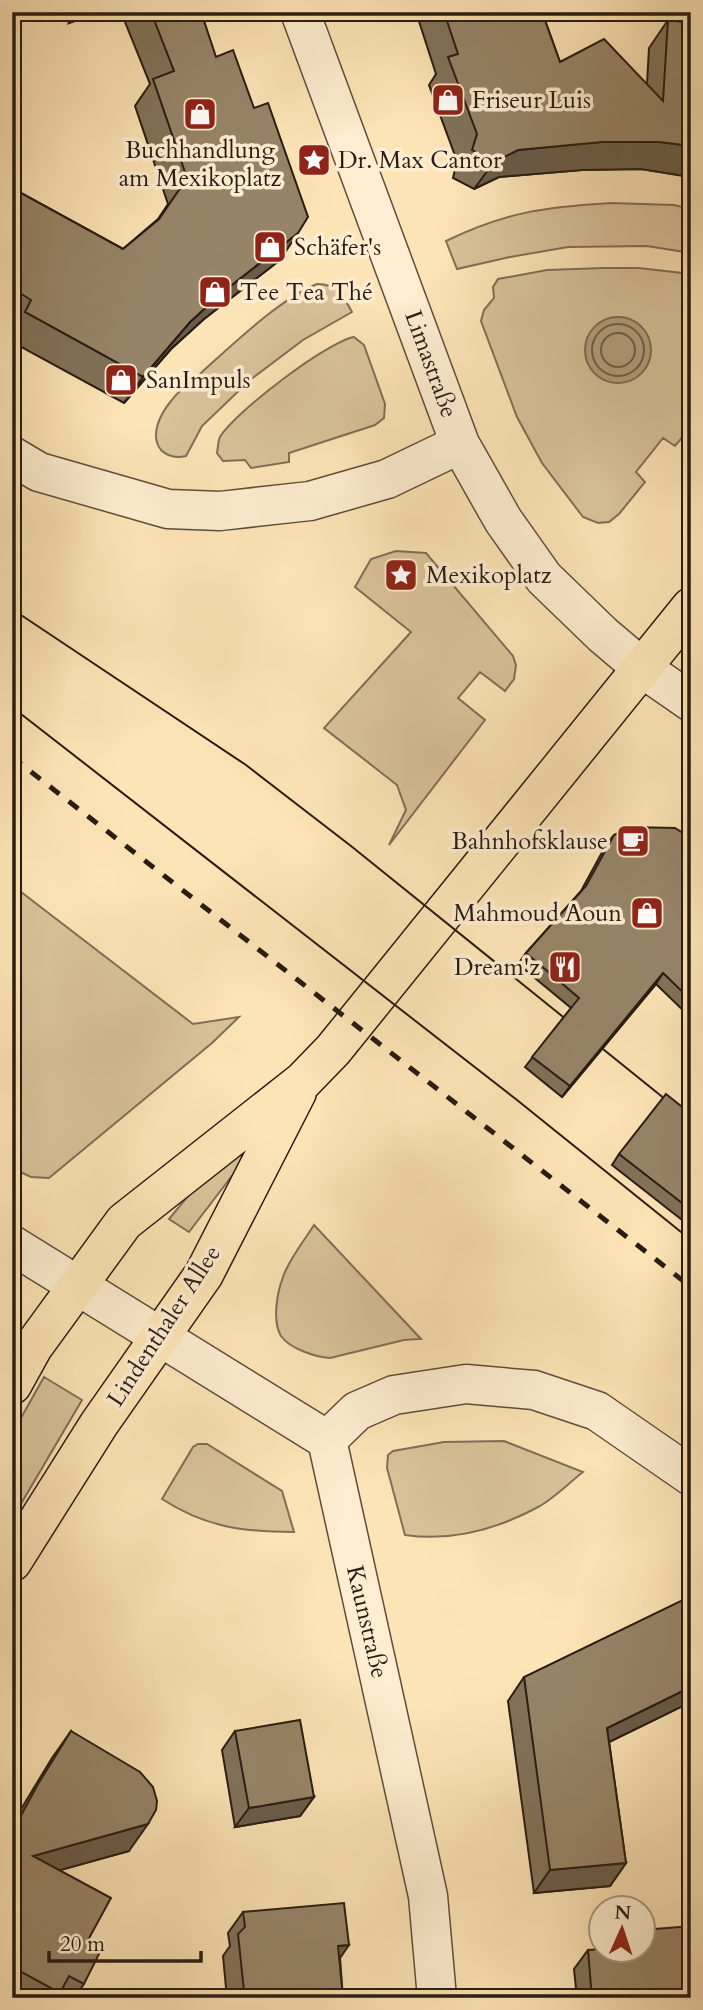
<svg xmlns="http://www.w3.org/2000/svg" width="703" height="2010" viewBox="0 0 703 2010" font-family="Cardo,serif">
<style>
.green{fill:#d9c29a;stroke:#816e56;stroke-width:2}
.water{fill:#b5a07f;stroke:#7d6b54;stroke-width:2}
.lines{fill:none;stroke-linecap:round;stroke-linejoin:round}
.shore{stroke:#6f5e49;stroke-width:2}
.minor-casing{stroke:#5e4d3c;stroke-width:41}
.major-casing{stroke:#291b13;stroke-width:41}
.minor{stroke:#feedd0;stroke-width:38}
.major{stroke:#fde4b6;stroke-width:38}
.tram{stroke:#291b13;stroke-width:2}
.rail{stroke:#291b13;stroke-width:5;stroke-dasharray:12 12;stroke-linecap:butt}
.wall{fill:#827259;stroke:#291b13;stroke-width:2}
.shaded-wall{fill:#6a5c49;stroke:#291b13;stroke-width:2}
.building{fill:#978468;stroke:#291b13;stroke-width:2}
.labels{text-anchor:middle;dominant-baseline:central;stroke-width:7;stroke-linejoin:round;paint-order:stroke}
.poi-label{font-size:24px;fill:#291b13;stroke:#feedd0;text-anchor:start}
.street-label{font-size:24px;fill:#291b13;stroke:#feedd0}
</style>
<rect width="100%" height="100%" fill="#fde4b6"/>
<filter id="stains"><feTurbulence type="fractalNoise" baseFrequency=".00286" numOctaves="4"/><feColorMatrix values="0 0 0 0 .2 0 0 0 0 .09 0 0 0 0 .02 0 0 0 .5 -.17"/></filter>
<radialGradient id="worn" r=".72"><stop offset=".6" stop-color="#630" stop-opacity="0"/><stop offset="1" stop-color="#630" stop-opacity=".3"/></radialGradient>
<path class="green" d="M611 203 674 205 691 209V253L647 246 568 247 510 257 457 269 446 241C506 212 545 207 611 203Z
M604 268H639L691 274V427L675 446 663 438 636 472 645 482 619 514 609 522 598 523 583 517 542 463 517 417 481 321 484 310 494 298 493 287 498 279 547 270Z
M317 284C340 285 341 293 352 312L303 340 250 380 202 426 186 456C177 458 168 457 161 450 149 435 161 413 171 401 179 390 192 381 202 372 233 344 280 299 317 284Z
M354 337 364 345 385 404 384 418 375 425 289 453V462L251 468 245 460 223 461 217 453C218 448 218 441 220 437 235 412 327 342 354 337Z
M396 551 426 553 513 656 516 665 514 679 505 691 480 672 458 698 485 720 389 845 406 810 397 785 324 728 411 632 355 587 371 559Z
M12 885 193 1024 239 1017 212 1043 49 1178 31 1177 12 1168Z
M232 1155 243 1156 244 1160 189 1232 169 1219 193 1190Z
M314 1225 421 1339 404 1340 330 1358C316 1357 290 1349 281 1336 272 1321 277 1293 283 1277 289 1259 304 1241 314 1225Z
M44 1377 82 1400 12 1519V1434Z
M504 1441 583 1472C569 1483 555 1497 540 1506 498 1529 453 1542 405 1535L387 1468 388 1455 393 1451 444 1442Z
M198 1444H207L282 1491 294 1532C243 1532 205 1527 162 1499L193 1447Z"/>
<path class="water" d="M585 350a33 33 0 1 1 66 0a33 33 0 1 1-66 0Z"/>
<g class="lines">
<path class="shore" d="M592 350a26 26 0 1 1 52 0a26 26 0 1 1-52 0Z
M601 350a17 17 0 1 1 34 0a17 17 0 1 1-34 0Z"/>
<defs>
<path id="minor" d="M300 12 460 444 503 520 544 578 603 635 642 668 691 702
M12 456 39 472 168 509 220 511 310 501 387 479 460 444
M12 1245 327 1440 428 1896 437 1998
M327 1440 357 1411 394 1395 466 1384 534 1390 597 1411 691 1476"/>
<path id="major" d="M12 1385 33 1347 124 1222 303 1081 333 1050 691 607
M12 1562 99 1424 204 1274 297 1092"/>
</defs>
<use href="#minor" class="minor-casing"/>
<use href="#major" class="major-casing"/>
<use href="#minor" class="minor"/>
<use href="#major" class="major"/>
<path class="tram" d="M12 609 246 765 351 846 691 1120
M12 707 517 1100 691 1240"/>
<path class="rail" d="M12 757 691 1287"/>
</g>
<path class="wall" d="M65 12H100L69 23Z
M121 12H201L280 260 204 319 171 349 124 403 12 342V188L123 249 158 219 168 204 135 106 150 84Z
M416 12H542L560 62 647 84 649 48 668 20 691 23V177L641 169 582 170 499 177 474 189 453 178 457 161 429 85 436 74Z
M614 835 691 838V1018L656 984 562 1097 525 1067 571 1008 518 964 526 953 581 891 606 845Z
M691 1114V1227L612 1165 619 1154Z
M524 1677 691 1702 609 1742 626 1863 610 1886 534 1893 508 1701Z
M71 1731 129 1851 60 1870 88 1940 84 1984 74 1998H12V1824L52 1758Z
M235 1731 314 1797 300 1816 235 1827 222 1750Z
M243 1912 340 1958 343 1998H227L223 1956 230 1946 228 1933Z
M588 1950 691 1998H577L574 1969Z"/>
<path class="shaded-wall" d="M77 12H100L69 23Z
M602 142H660L691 146V177L641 169 582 170 499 177 474 189 494 162 518 150Z
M298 233 280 260 204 319 171 349 124 403 143 377 190 322 223 292Z
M663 973 656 984 562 1097 570 1086Z
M691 1687V1702L591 1751 607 1728Z
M314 1797 300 1816 235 1827 249 1808Z
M148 1824 129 1851 14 1883 33 1856Z
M626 1863 610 1886 534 1893 550 1870Z
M349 1945 334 1967 338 1946Z"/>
<path class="building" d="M151 12H201L216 57 233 50 254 108 268 103 308 217 298 233 223 292 190 322 143 377 25 312 31 300 12 288V188L123 249 159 219 187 178 153 79 174 71Z
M444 12H542L560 62 604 39 663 101 668 20 691 23V146L660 142H602L518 150 494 162 472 150 477 134 448 57 458 54Z
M629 827 675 828 691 838V1000L663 973 570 1086 532 1057 579 998 526 953 586 886 614 835Z
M666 1094 691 1114V1210L619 1154Z
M691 1596V1687L607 1728 626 1863 550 1870 524 1677Z
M300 1720 314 1797 249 1808 235 1731Z
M71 1731 140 1772 153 1787 157 1801 156 1810 148 1824 33 1856 111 1898 88 1940 102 1948 84 1984 69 1976 60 1993 12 1967V1832L38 1784Z
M344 1903 349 1945 338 1946 343 1998H237L236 1992 244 1991 238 1934 245 1927 243 1912Z
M691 1926V1998H592L588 1950 601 1949V1950H643V1930Z"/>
<defs>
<symbol id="shop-square" viewBox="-11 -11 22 22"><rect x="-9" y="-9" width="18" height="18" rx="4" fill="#8f2418" stroke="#feedd0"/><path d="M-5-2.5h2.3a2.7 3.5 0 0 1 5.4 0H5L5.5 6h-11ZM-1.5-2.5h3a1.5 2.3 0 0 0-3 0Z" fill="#fff"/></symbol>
<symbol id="sight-square" viewBox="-11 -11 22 22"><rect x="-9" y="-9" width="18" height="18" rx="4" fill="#8f2418" stroke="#feedd0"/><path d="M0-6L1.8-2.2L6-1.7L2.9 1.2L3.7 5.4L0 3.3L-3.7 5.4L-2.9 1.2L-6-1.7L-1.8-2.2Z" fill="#fff"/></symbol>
<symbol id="cafe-square" viewBox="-11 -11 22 22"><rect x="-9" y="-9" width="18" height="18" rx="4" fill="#8f2418" stroke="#feedd0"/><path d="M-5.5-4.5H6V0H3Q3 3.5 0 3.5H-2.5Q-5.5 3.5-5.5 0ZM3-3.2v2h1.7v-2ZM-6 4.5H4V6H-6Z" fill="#fff"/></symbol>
<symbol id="restaurant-square" viewBox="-11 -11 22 22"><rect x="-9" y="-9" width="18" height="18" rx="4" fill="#8f2418" stroke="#feedd0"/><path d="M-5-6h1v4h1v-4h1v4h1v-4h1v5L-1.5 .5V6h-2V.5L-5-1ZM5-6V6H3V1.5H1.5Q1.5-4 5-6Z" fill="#fff"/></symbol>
</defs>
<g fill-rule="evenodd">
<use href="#shop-square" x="429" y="81" width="38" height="38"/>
<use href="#shop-square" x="181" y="95" width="38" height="38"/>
<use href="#sight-square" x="295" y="141" width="38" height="38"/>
<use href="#shop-square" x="251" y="228" width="38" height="38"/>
<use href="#shop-square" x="196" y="273" width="38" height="38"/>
<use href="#shop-square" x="102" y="361" width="38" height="38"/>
<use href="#sight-square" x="382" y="556" width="38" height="38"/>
<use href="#cafe-square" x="614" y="822" width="38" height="38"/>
<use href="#shop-square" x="628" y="894" width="38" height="38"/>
<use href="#restaurant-square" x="546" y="948" width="38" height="38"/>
</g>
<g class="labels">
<g class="poi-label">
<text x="472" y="100">Friseur Luis</text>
<text x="200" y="150" text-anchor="middle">Buchhandlung<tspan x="200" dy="28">am Mexikoplatz</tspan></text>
<text x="338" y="160">Dr. Max Cantor</text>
<text x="294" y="247">Schäfer's</text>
<text x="240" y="292">Tee Tea Thé</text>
<text x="146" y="380">SanImpuls</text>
<text x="426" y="575">Mexikoplatz</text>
<text x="608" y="841" text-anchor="end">Bahnhofsklause</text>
<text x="622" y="913" text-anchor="end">Mahmoud Aoun</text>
<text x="540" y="967" text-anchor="end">Dream'z</text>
</g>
<g class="street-label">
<text transform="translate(431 364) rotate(70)">Limastraße</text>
<text transform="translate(164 1326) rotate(-57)">Lindenthaler Allee</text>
<text transform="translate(367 1622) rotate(77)">Kaunstraße</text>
</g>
</g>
<rect width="703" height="2010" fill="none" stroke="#fde4b6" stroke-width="42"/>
<rect x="14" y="14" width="675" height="1982" fill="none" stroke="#291b13" stroke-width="3.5"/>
<rect x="21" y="21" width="661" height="1968" fill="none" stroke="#291b13" stroke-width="2"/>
<g transform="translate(622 1929) rotate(3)"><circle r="33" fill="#feedd0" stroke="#a99984" stroke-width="2"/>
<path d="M0-5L12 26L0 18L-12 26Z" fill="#8f2418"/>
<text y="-10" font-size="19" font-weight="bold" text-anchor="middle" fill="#291b13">N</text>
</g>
<path d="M49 1951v10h152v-10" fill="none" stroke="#291b13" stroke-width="3.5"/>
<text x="60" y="1951" font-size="21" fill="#291b13" stroke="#feedd0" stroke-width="5" paint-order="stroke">20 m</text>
<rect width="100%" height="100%" filter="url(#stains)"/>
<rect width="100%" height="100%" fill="url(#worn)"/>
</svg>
